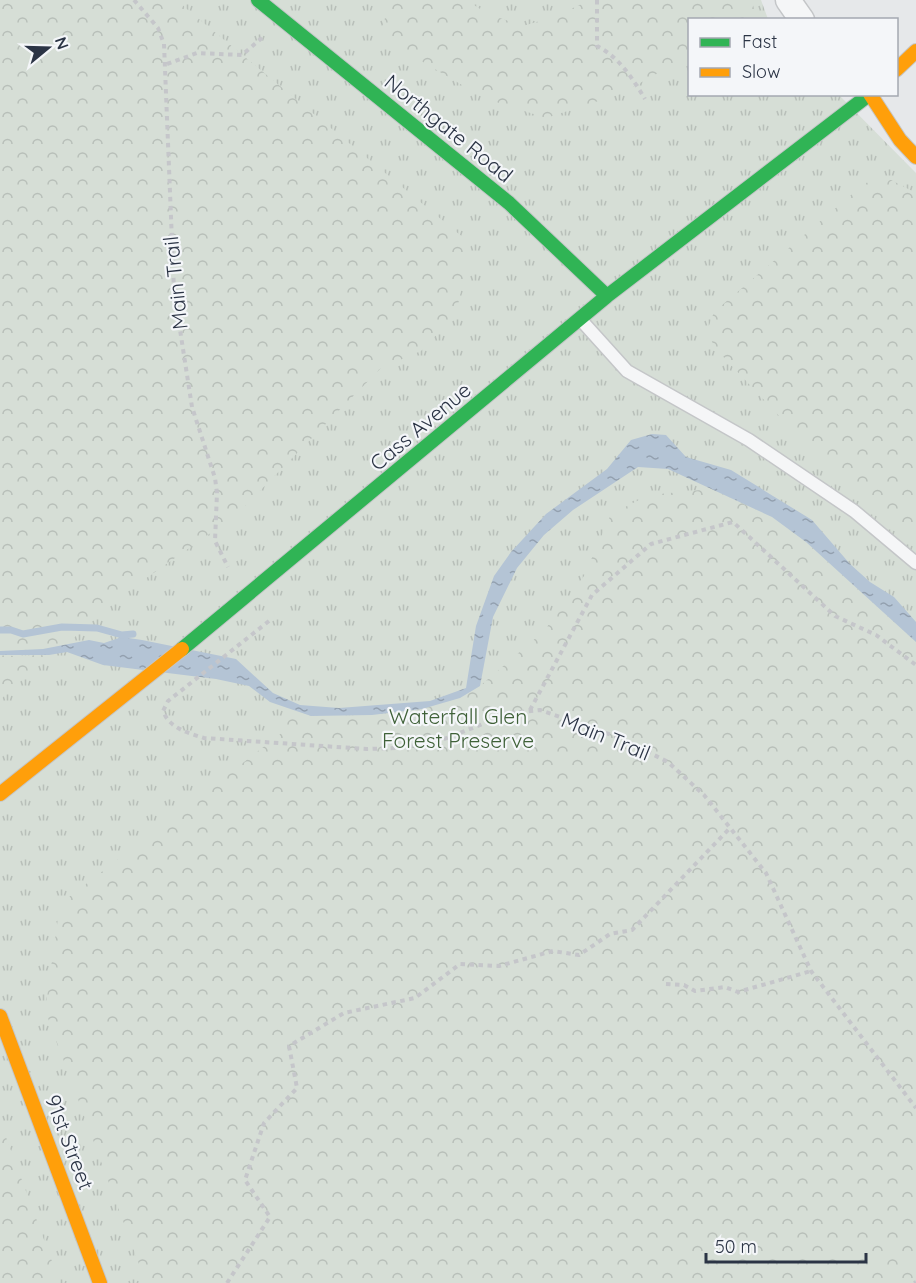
<svg xmlns="http://www.w3.org/2000/svg" width="916" height="1283" viewBox="0 0 916 1283" font-family="Quicksand,sans-serif">
<style>
.grass{fill:url(#grass-tufts)}
.forest{fill:url(#forest-crowns)}
.water{fill:url(#water-ripples)}
.lines{fill:none;stroke-linecap:round;stroke-linejoin:round}
.stream{stroke:#b4c4d5;stroke-width:7}
.lane-casing{stroke:#c4c6c8;stroke-width:15}
.street-casing{stroke:#c4c6c8;stroke-width:27}
.fast-casing{stroke:#c4c6c8;stroke-width:16}
.slow-casing{stroke:#c4c6c8;stroke-width:16}
.path{stroke:#c5c6ca;stroke-width:4;stroke-dasharray:4.5 4.5;stroke-linecap:butt}
.lane{stroke:#f5f6f7;stroke-width:12}
.street{stroke:#f5f6f7;stroke-width:24}
.fast{stroke:#30b455;stroke-width:14}
.slow{stroke:#ff9f0a;stroke-width:14}
.labels{text-anchor:middle;dominant-baseline:central;stroke-width:4.5;stroke-linejoin:round;paint-order:stroke}
.street-label{font-size:21px;fill:#2b3445;stroke:#f4f6f9}
.park-label{font-size:21px;fill:#3f6138;stroke:#f4f6f9}
</style>
<defs>
<pattern id="grass-tufts" width="24" height="20" patternUnits="userSpaceOnUse" patternTransform="scale(1.5)"><rect width="24" height="20" fill="#d6ded6"/><path d="M3 7l-1-3M5 7V3M7 7l1-3M15 17l-1-3M17 17v-4M19 17l1-3" fill="none" stroke="#b8bfb9"/></pattern>
<pattern id="forest-crowns" width="20" height="18" patternUnits="userSpaceOnUse" patternTransform="scale(1.5)"><rect width="20" height="18" fill="#d6ded6"/><path d="M2 6a3 3 0 1 1 6 0M12 15a3 3 0 1 1 6 0" fill="none" stroke="#b8bfb9"/></pattern>
<pattern id="water-ripples" width="26" height="14" patternUnits="userSpaceOnUse" patternTransform="scale(1.5)"><rect width="26" height="14" fill="#b4c4d5"/><path d="M2 4q2-2 4 0t4 0M15 11q2-2 4 0t4 0" fill="none" stroke="#93a0af"/></pattern>
</defs>
<rect width="100%" height="100%" fill="#e6e8ea"/>
<path class="grass" d="M0 0H761L768 19 690 20V94L839 95 916 173V1283H0Z"/>
<path class="forest" d="M0 0H176L471 244 456 314 421 351 381 368 235 516 102 609 70 642 43 649 0 651Z
M391 0H466L488 14 523 26 556 16 590 0H752L754 9 742 19 690 20 689 56 620 94 546 118 484 98 379 36Z
M891 180 916 193V548L842 475 797 435 715 348 707 331 714 312 865 183Z
M711 489 772 517 806 542 916 642V1283H146L45 1010 60 904 283 732 291 709 311 716 372 715 422 709 480 686 544 631 584 576 611 514 649 495Z
M0 655 6 656 49 655 0 700Z
M0 1121 60 1283H0Z"/>
<path class="water" d="M652 434 666 435 686 457 731 470 812 520 850 564 870 582 894 597 916 622V642L806 542 772 517 668 469 638 467 573 510 544 535 517 568 493 617 480 686 460 698 422 709 372 715 311 716 270 702 249 686 216 679 103 665 67 652 49 655H0V651L43 649 89 640 104 643 122 637 142 640 236 659 273 693 300 705 339 708 430 701 466 688 476 626 494 576 511 552 546 514 607 469 631 440Z"/>
<g class="lines">
<path class="stream" d="M0 630H11L23 634 62 627 97 628 122 635 133 634"/>
<defs>
<path id="lane" d="M581 320 627 371 749 440 854 511 916 563"/>
<path id="street" d="M788 0 802 20"/>
<path id="fast" d="M258 0 509 203 607 296
M182 649 607 296 870 94"/>
<path id="slow" d="M896 70 916 51
M870 94 900 140 916 157
M0 794 182 649
M0 1016 100 1283"/>
</defs>
<use href="#lane" class="lane-casing"/>
<use href="#street" class="street-casing"/>
<use href="#fast" class="fast-casing"/>
<use href="#slow" class="slow-casing"/>
<path class="path" d="M134 0 158 28 164 44 174 291 192 407 215 478 217 493 215 541 228 567
M597 0V46C619 57 633 79 645 99
M167 64 197 53 242 55 264 36
M269 621 168 701 163 711C169 728 188 733 204 738L367 749 395 748 439 741 511 713 540 710 620 738 668 762 704 795 766 873 811 971 916 1108
M530 710 592 595 651 544 733 522 835 616 876 635 916 665
M666 984 684 985 695 991 725 987 738 992 811 971
M227 1283 270 1217 245 1180 264 1123 297 1088 289 1046 344 1013 415 998 460 964 499 966 553 951 579 955 610 934 632 930 730 828
M914 1283 916 1282"/>
<use href="#lane" class="lane"/>
<use href="#street" class="street"/>
<use href="#fast" class="fast"/>
<use href="#slow" class="slow"/>
</g>
<g class="labels">
<g class="street-label">
<text transform="translate(449 128) rotate(39)">Northgate Road</text>
<text transform="translate(175 283) rotate(-96)">Main Trail</text>
<text transform="translate(420 426) rotate(-40)">Cass Avenue</text>
<text transform="translate(606 736) rotate(22)">Main Trail</text>
<text transform="translate(70 1142) rotate(69)">91st Street</text>
</g>
<g class="park-label">
<text x="458" y="716">Waterfall Glen<tspan x="458" dy="24">Forest Preserve</tspan></text>
</g>
</g>
<rect x="688" y="18" width="210" height="78" fill="#f4f6f9" stroke="#a4a8b1" stroke-width="1.5"/>
<rect x="700" y="38" width="30" height="9" fill="#30b455" stroke="#a4a8b1" stroke-width="1.5"/>
<text x="742" y="48" font-size="18" fill="#2b3445">Fast</text>
<rect x="700" y="68" width="30" height="9" fill="#ff9f0a" stroke="#a4a8b1" stroke-width="1.5"/>
<text x="742" y="78" font-size="18" fill="#2b3445">Slow</text>
<g transform="translate(48 48) rotate(71)" stroke="#f4f6f9" stroke-width="4.5" paint-order="stroke">
<path d="M0-4.5L10 22L0 15L-10 22Z" fill="#2b3445"/>
<text y="-9" font-size="16" font-weight="bold" text-anchor="middle" fill="#2b3445">N</text>
</g>
<path d="M706 1253v9h160v-9" fill="none" stroke="#2b3445" stroke-width="3"/>
<text x="715" y="1253" font-size="18" fill="#2b3445" stroke="#f4f6f9" stroke-width="4.5" paint-order="stroke">50 m</text>
</svg>
